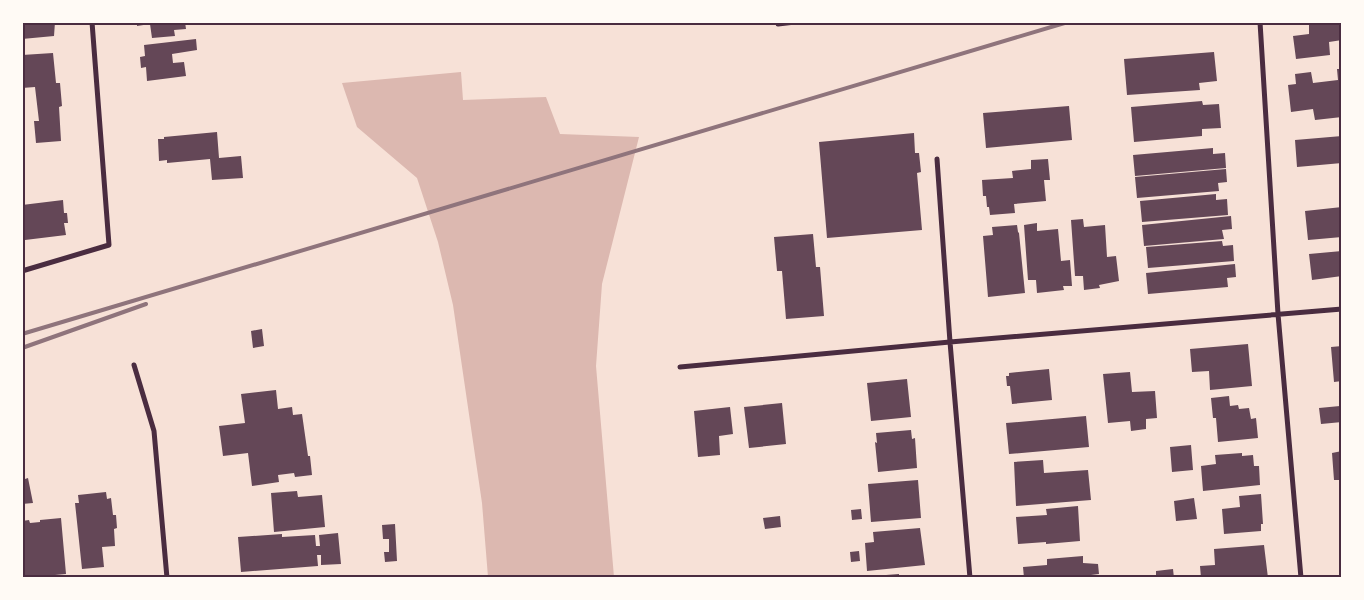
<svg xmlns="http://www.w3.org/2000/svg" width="1364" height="600" viewBox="0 0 1364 600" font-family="Signika,sans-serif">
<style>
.water{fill:#dcb8b0}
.building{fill:#644757}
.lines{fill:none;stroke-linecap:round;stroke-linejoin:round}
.minor{stroke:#4a2c40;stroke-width:5}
.rail{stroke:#8f747c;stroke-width:4}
.neatline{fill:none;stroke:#4a2c40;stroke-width:2}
</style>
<rect width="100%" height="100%" fill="#f7e1d7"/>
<path class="water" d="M461 72 463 100 546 97 560 134 639 137 602 284 596 366 614 577H488L482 503 453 305 438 242 417 178 357 127 342 83Z"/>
<path class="building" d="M22 22H55L54 36 22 39Z
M137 22H185L186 29 174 30 175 36 152 38 150 24 137 26Z
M1309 22H1342V40L1329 42 1330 55 1296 59 1293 36 1309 34Z
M196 39 197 50 172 54 173 63 184 62 186 76 147 81 146 67 141 68 140 57 145 56 144 45Z
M1214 52 1217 81 1199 83 1200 90 1127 95 1124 59Z
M53 53 56 83H60L62 106 59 107 61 141 36 143 34 121H39L35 87 22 88V55Z
M1337 69H1342V117L1315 120 1313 109 1291 112 1288 85 1296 84 1295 74 1311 72 1313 83 1338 80Z
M1202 101 1203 105 1219 104 1221 128 1202 129V136L1134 142 1131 107Z
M1069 106 1072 140 986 148 983 113Z
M217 132 219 158 241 156 243 178 212 180 210 159 167 163V160L159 161 158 139H164V137Z
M914 133 915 153H919L921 172 917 173 922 230 827 238 819 142Z
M1342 136V163L1297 167 1295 140Z
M1213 148V154L1225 153 1226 168 1135 176 1133 155Z
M1048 159 1050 180H1044L1046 201 1014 204 1015 213 990 215 989 207H987L986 196H983L982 180 1013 178 1012 171 1031 169V160Z
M1226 169 1227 182 1218 183 1219 191 1137 198 1135 177Z
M1216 194V200L1227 199 1228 215 1142 222 1140 201Z
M63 200 64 213H67L68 223H64L66 235 25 240 24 232H22V205Z
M1342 207V237L1308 240 1305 211Z
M1231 216 1232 229 1222 230 1224 239 1144 246 1142 225Z
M1083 219 1084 227 1105 225 1107 257 1116 256 1119 281 1099 285 1100 288 1084 290 1083 276H1075L1071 220Z
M1037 223V231L1058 229 1061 261 1070 260 1072 286H1063L1064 290 1037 293 1036 280H1028L1024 225Z
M1017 225 1018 232 1019 233 1025 293 988 297 983 236 993 235 992 227Z
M813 234 816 267H820L824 316 786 319 782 271H777L774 237Z
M1222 241 1223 246 1233 245 1234 261 1148 268 1146 247Z
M1342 251V276L1312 280 1309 254Z
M1235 264 1236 277 1227 278 1228 287 1148 294 1146 273Z
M262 329 264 346 253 348 251 331Z
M1248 344 1252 386 1210 390 1209 371 1192 372 1190 349Z
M1342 346V381L1334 382 1331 347Z
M1049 369 1052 400 1012 404 1010 386H1007L1006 376H1009V373Z
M1130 372 1132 392 1155 391 1157 418 1146 419V429L1131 431 1130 421 1108 423 1103 374Z
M907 379 911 417 871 421 867 383Z
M276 390 278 409 292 407 293 415 302 414 308 456H310L312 475 295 477 294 473 278 475 279 482 252 486 248 453 223 456 219 426 245 423 241 394Z
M1229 396 1230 406 1238 405 1239 409 1249 408 1251 419 1256 418 1258 438 1218 442 1216 418H1213L1211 398Z
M1342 399V422L1321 424 1319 408 1340 406 1339 400Z
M782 403 786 444 749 448 744 407Z
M730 407 733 434 719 436 720 455 698 457 694 411Z
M1086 416 1089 447 1009 454 1006 423Z
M911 430 912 439 915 438 917 468 878 472 875 442 877 443 876 433Z
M1191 445 1193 470 1172 472 1170 447Z
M1342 451V480H1334L1332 453Z
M1242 453V456L1253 455 1254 466H1259L1260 485 1203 491 1201 466 1216 464 1215 455Z
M1043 460 1044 473 1088 470 1091 500 1016 506 1014 462Z
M28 478 33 503 22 504V480Z
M918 480 921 518 871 522 868 484Z
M297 491 298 497 322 495 325 527 274 532 271 493Z
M106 492 107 499 111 498 113 515H116L117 528 114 529 115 546 102 547 104 567 82 569 75 503H79L78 495Z
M1261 494 1263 524H1261V531L1224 534 1222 509 1240 507 1239 496Z
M1194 498 1197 519 1176 521 1174 501Z
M1078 506 1080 541 1046 544V542L1018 544 1016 517 1047 515 1046 509Z
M861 509 862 519 852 520 851 510Z
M780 516 781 527 765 529 763 518Z
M61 518 66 574 22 578V521L29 520 30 523 40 522V520Z
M395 524 397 561 385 562 384 552H389V539H383L382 525Z
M920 528 925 565 867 571 865 543 874 542 873 532Z
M338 533 341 564 321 565V555H317L318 566 241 572 238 537 282 534V537L315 535 316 546H320L319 535Z
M1264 545 1268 578H1201L1200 566 1215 565 1214 549Z
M859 551 860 561 851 562 850 552Z
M1083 556V563L1098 564 1099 574 1091 575V578H1024L1023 567 1047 565V559Z
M1173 569 1174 578H1156V571Z
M899 574V578H873V576Z"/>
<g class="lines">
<path class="minor" d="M1260 22 1278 314 1301 578
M778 24 795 22
M937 159 950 342 970 578
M22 271 109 245 92 22
M134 365 154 431 167 578
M680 367 950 342 1342 309"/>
<path class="rail" d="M22 334 1068 22
M22 348 146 304"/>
</g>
<rect width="1364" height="600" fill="none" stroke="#fffaf5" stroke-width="48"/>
<rect x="24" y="24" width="1316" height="552" class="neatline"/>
</svg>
